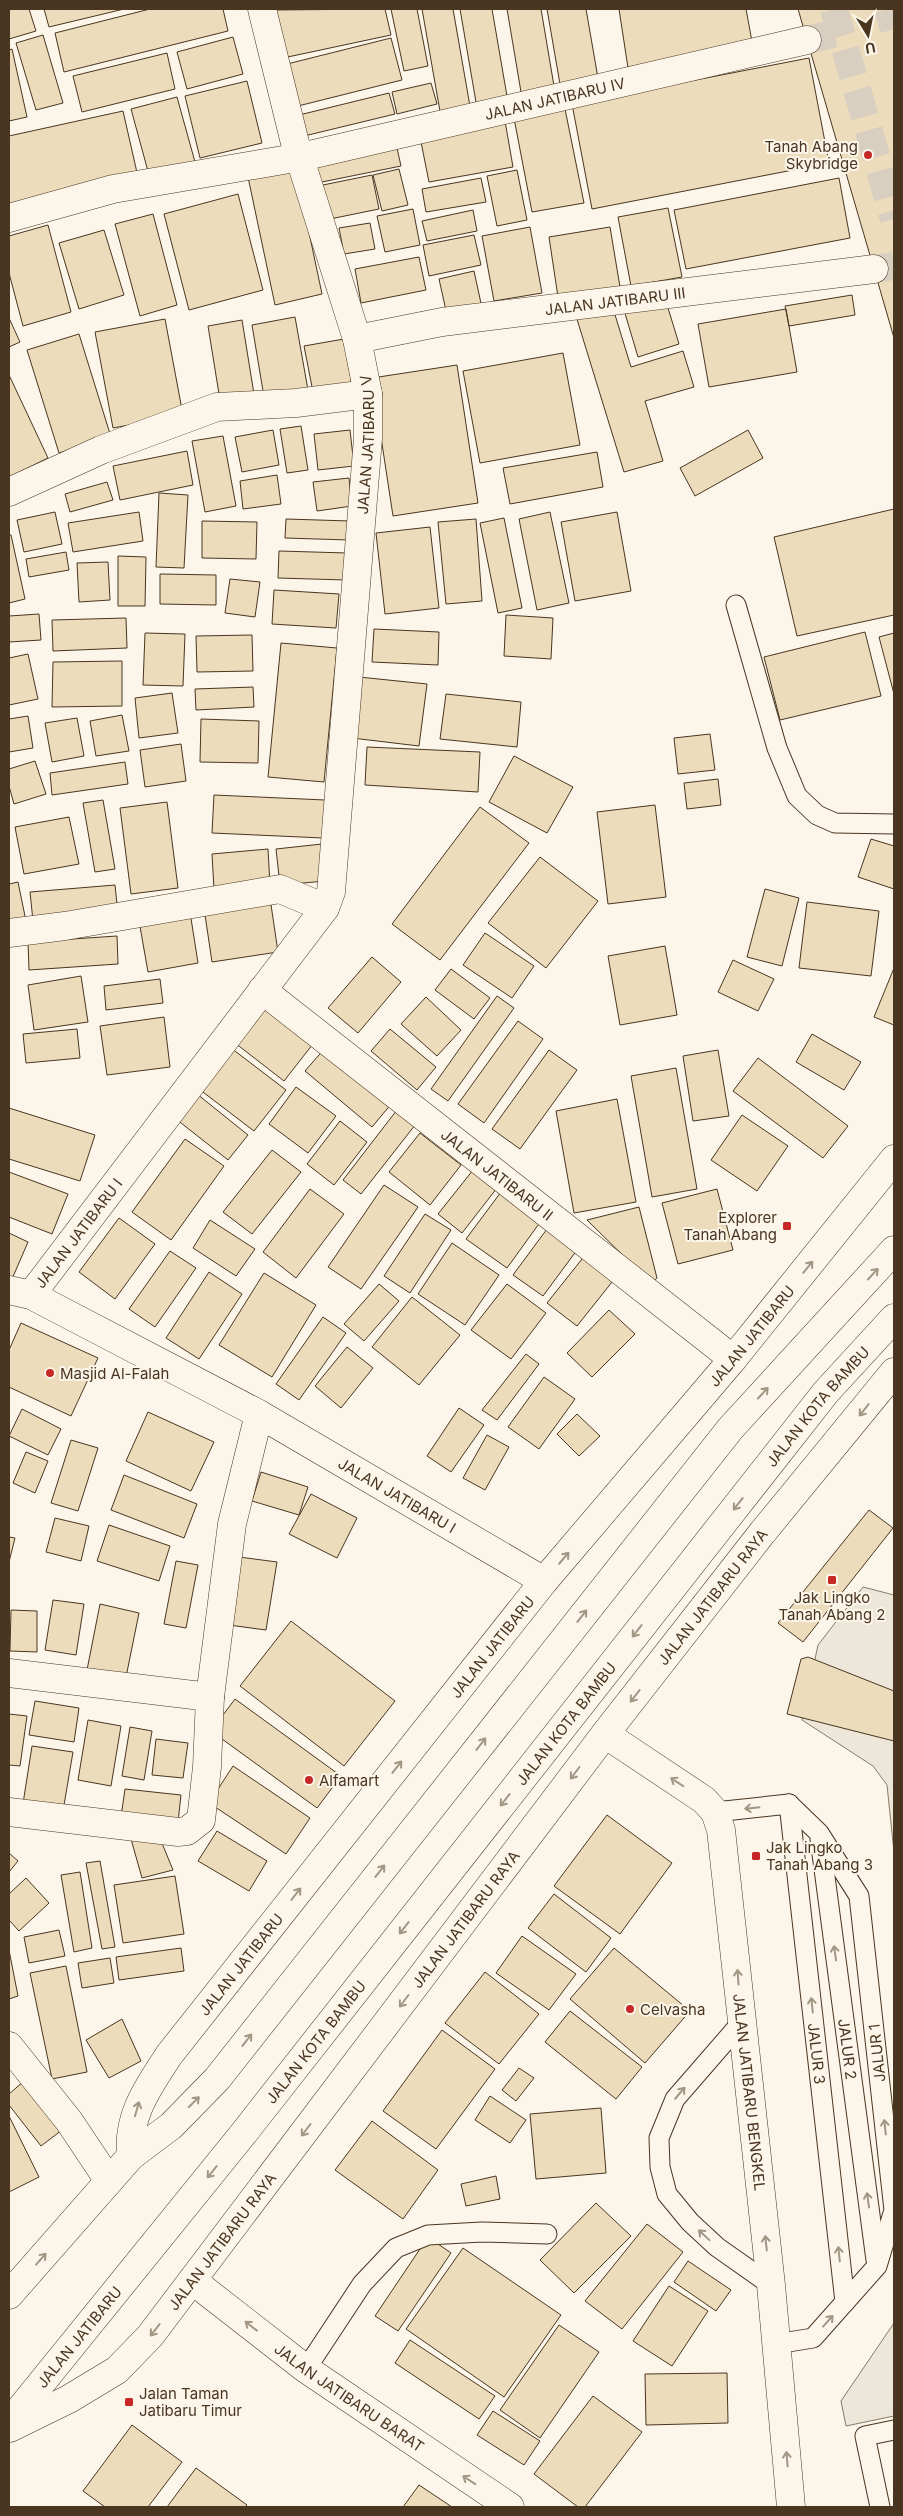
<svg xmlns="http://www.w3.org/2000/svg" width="903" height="2516" viewBox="0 0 903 2516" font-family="Inter,sans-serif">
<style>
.parking{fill:#ede7d9;stroke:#887966}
.building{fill:#ecdcbc;stroke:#4a3520}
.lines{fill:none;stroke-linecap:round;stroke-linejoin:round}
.street-tunnel{stroke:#d8cfc1;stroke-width:28;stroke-dasharray:28 14;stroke-linecap:butt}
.primary-tunnel{stroke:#d8cfc1;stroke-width:28;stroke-dasharray:28 14;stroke-linecap:butt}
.lane-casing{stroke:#4a3520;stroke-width:21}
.street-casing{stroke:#4a3520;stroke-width:29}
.secondary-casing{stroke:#4a3520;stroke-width:29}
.primary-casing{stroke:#4a3520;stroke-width:29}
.lane{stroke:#fbf6e9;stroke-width:19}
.street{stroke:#fbf6e9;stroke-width:28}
.secondary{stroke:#fbf6e9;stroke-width:28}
.primary{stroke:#fbf6e9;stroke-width:28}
.oneway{stroke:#a29684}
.poi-dot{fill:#c62828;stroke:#fbf6e9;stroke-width:2}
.labels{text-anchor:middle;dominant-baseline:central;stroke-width:4;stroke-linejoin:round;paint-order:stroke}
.street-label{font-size:15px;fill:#4a3520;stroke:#fbf6e9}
.poi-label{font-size:15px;fill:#4a3520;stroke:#fbf6e9;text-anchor:start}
</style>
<rect width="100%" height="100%" fill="#fbf6e9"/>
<path class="parking" d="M863 1587 894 1595V1852L887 1785 873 1766 802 1720 818 1645Z
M894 2323V2416L846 2426 841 2401Z"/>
<path class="building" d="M9 9H29L36 31 9 39Z
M44 9H124L49 27Z
M150 9H223L228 31 64 72 55 33Z
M385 9 391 35 283 58 273 10Z
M391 9H417L428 66 404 71Z
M422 9H453L471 112 441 117Z
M460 9H492L508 102 477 108Z
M507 9H541L555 92 522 98Z
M547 9H586L599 84 561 90Z
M619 9H746L753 47 628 68Z
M798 9H894V338L874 269Z
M43 35 63 103 36 110 16 43Z
M233 37 243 74 187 89 177 52Z
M391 38 402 80 294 107 283 65Z
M12 49 27 117 9 121V50Z
M167 53 175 89 82 112 73 76Z
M809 58 829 163 592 209 572 104Z
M247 81 262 143 200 158 185 96Z
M431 83 437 104 397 114 392 92Z
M389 93 395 114 300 137 295 116Z
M177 97 195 162 149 175 131 109Z
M564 104 584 203 532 212 513 113Z
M123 111 138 177 9 205V136Z
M505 121 513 167 429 182 420 137Z
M395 139 401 166 317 183 311 157Z
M295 166 322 294 275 305 248 177Z
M399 169 408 205 382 211 373 175Z
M517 170 527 220 497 226 487 176Z
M372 175 379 209 325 220 318 186Z
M481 178 486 202 426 212 422 189Z
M839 178 850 238 686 269 674 210Z
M238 194 263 290 189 310 164 214Z
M668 208 682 277 631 286 618 217Z
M413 209 420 245 385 252 377 216Z
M473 210 477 231 427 241 422 221Z
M153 214 177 305 140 316 115 224Z
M370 223 375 249 344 254 339 228Z
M48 225 71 312 23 326 9 273V236Z
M530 227 542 293 494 301 482 236Z
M610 227 620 287 558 297 549 237Z
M104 230 124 295 79 309 59 243Z
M474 235 481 265 429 276 423 245Z
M419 257 426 290 361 303 355 269Z
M474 271 482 308 447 315 439 279Z
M852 295 855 315 789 326 785 306Z
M665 298 679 344 638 357 624 310Z
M612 305 631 367 683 351 694 387 645 401 663 461 624 472 576 316Z
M786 309 797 372 709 387 698 324Z
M295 317 308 390 264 397 252 325Z
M9 318 20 342 9 347Z
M165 319 183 415 113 428 95 332Z
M242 320 254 394 220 400 208 326Z
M79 334 111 437 59 453 27 350Z
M344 339 352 385 313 392 304 346Z
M563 353 580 445 480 463 463 371Z
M457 365 478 503 393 516 372 378Z
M9 375 48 458 9 477Z
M301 426 308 470 287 473 280 429Z
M273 430 279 465 242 472 235 437Z
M350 430 354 466 318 470 314 434Z
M748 430 763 458 695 496 680 468Z
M223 436 236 506 205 512 192 441Z
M187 451 193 485 120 500 113 466Z
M597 452 603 487 510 504 503 468Z
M277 475 281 504 243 509 240 481Z
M349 478 352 506 317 511 313 482Z
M107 482 113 500 70 512 65 494Z
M159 493 188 495 184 568 156 567Z
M894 509V615L797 636 774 537Z
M55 512 62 544 24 552 17 520Z
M139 512 143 541 73 552 68 523Z
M550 512 569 603 537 610 519 519Z
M617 512 631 591 575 601 561 522Z
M504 518 522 608 498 613 480 523Z
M286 519 350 521 349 540 285 538Z
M476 519 482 601 446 604 438 522Z
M202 521 257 522 256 559 202 558Z
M430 527 439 608 385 614 376 533Z
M9 535H11L25 599 9 603Z
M279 551 347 553 346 580 278 578Z
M66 552 69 570 29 577 26 559Z
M118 556 146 557 145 606H118Z
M108 562 110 600 79 602 77 563Z
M160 574 216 575V605L160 604Z
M230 579 260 582 255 617 225 613Z
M274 590 339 594 336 628 272 624Z
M39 614 41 640 9 642V616Z
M506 615 553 618 551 659 504 656Z
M126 618 127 648 53 651 52 620Z
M374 629 439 632 438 665 372 662Z
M865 632 881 696 780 720 764 657Z
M145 633 185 634 183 686 143 685Z
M894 633V694L879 637Z
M252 635 253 671 197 672 196 636Z
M281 643 337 648 324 782 268 777Z
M28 654 38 699 9 705V658Z
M122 661V706L52 707 53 662Z
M359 677 427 684 419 746 352 738Z
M253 687 254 707 196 710 195 689Z
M172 693 178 733 139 738 135 698Z
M446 694 521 702 517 747 440 739Z
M122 715 129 751 96 756 90 721Z
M28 716 33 748 9 752V719Z
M77 718 84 756 52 762 45 723Z
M201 719 259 721 258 763 200 762Z
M710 734 715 770 678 774 674 738Z
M181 744 186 781 145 787 140 750Z
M367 747 480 752 478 792 365 785Z
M514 756 573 787 547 833 489 802Z
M35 761 46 794 14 804 9 786V769Z
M125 762 128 784 52 795 50 773Z
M718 779 721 805 687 809 684 783Z
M214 795 325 800 323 838 212 833Z
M103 800 115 869 95 872 83 803Z
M167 802 178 888 131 894 120 808Z
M655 805 666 897 608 904 597 812Z
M480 807 529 843 440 960 392 924Z
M69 817 79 864 24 874 15 827Z
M871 839 894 846V889L858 877Z
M322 844 326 881 280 885 276 849Z
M268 849 270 885 214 889 212 854Z
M540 857 598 901 546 968 488 923Z
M18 882 26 921 9 925V884Z
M115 885 118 914 33 921 30 892Z
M765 889 799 898 782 966 747 957Z
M270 898 278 952 212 962 204 908Z
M807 902 879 911 871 976 799 968Z
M190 912 198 963 148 972 139 921Z
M485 933 534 966 512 998 463 965Z
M117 936 118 964 29 970 28 942Z
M665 946 677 1015 620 1025 608 956Z
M372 957 401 982 358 1033 328 1008Z
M733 960 774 979 758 1011 718 992Z
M894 968V1025L874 1017Z
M451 969 490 998 474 1019 435 990Z
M81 976 88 1022 34 1030 28 985Z
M160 979 163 1003 106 1010 104 986Z
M497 996 514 1008 448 1101 431 1089Z
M426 997 461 1030 437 1056 401 1024Z
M266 1002 316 1040 284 1081 235 1043Z
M164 1017 170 1067 107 1075 100 1026Z
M518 1021 543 1039 484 1123 458 1104Z
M77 1029 80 1058 26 1063 23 1034Z
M390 1029 436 1067 417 1090 371 1051Z
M812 1034 861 1062 844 1090 796 1062Z
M326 1047 392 1103 372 1127 305 1071Z
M231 1048 286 1090 254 1131 199 1089Z
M549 1050 577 1070 520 1149 492 1129Z
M718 1050 729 1116 693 1121 683 1056Z
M758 1058 848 1126 823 1158 733 1091Z
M676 1068 697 1189 652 1197 631 1076Z
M296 1087 336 1116 308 1153 269 1124Z
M197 1094 248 1135 228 1160 176 1119Z
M617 1099 636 1202 574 1213 556 1111Z
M400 1106 419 1120 361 1194 343 1180Z
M9 1108 95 1135 80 1181 9 1159Z
M742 1115 788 1146 757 1191 711 1160Z
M340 1121 367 1142 334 1185 307 1164Z
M420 1133 461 1165 430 1205 389 1172Z
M185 1139 224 1166 171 1240 132 1212Z
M272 1150 301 1172 252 1234 223 1212Z
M473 1170 497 1188 462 1233 438 1214Z
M9 1172 68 1194 52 1234 9 1217Z
M384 1185 418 1207 361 1289 328 1267Z
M310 1189 344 1214 296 1278 263 1252Z
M717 1189 733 1250 678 1264 662 1203Z
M501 1192 541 1221 507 1268 466 1239Z
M639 1207 657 1278 651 1283 587 1220Z
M425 1214 451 1230 410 1293 384 1276Z
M119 1218 155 1244 115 1299 79 1272Z
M210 1220 255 1249 236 1276 193 1248Z
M547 1229 577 1250 543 1296 513 1275Z
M9 1233 28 1242 12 1279 9 1278Z
M452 1243 499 1275 465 1325 418 1294Z
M170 1251 196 1268 155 1327 129 1309Z
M586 1254 616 1277 577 1326 547 1303Z
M209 1272 242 1294 199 1359 166 1338Z
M264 1273 316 1305 272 1377 219 1345Z
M379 1284 399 1301 364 1341 344 1324Z
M507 1284 546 1313 511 1359 471 1330Z
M412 1297 460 1335 419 1385 372 1347Z
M609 1310 635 1334 592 1377 567 1353Z
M323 1317 346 1333 299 1400 276 1384Z
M21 1323 98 1358 71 1416 9 1387V1350Z
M347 1347 373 1368 341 1408 315 1386Z
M526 1354 539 1364 497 1420 482 1410Z
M544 1377 575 1399 539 1449 508 1427Z
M459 1408 484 1425 451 1472 427 1456Z
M22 1409 61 1429 48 1455 9 1436Z
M148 1412 214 1442 191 1491 126 1461Z
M577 1414 600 1436 579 1456 557 1434Z
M487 1435 509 1447 485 1490 463 1478Z
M71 1440 98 1448 78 1511 51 1503Z
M26 1452 48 1461 35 1493 13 1483Z
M261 1472 308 1487 299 1515 252 1501Z
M124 1475 197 1504 184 1538 111 1510Z
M311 1494 357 1518 337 1558 289 1534Z
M869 1510 893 1528 803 1642 778 1623Z
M55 1518 89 1526 81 1561 46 1552Z
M109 1525 170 1546 159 1581 97 1561Z
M9 1537 15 1538 9 1562Z
M239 1557 277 1562 266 1630 229 1625Z
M176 1561 198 1565 186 1628 164 1624Z
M53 1600 84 1604 76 1655 45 1650Z
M100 1604 139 1613 125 1682 86 1675Z
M11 1610 37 1611V1652L10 1651Z
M291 1621 395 1701 344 1766 240 1686Z
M808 1657 894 1691V1741L787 1714 801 1659Z
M235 1699 341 1776 317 1808 211 1731Z
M35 1701 79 1708 74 1742 29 1735Z
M9 1714 27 1716 20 1766 9 1765Z
M88 1720 121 1726 111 1786 78 1780Z
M130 1727 152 1731 144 1780 122 1776Z
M156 1739 188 1743 183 1778 152 1775Z
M32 1746 73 1752 62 1817 22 1810Z
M233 1766 310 1818 286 1854 209 1803Z
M125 1789 181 1795 178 1822 121 1817Z
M607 1815 672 1863 620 1934 554 1886Z
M217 1831 267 1861 249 1891 198 1861Z
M159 1836 173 1870 142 1878 131 1839Z
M9 1853 18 1861 9 1872Z
M100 1861 115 1947 102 1949 86 1863Z
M80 1872 92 1948 74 1952 61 1875Z
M175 1876 184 1934 123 1943 114 1885Z
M26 1878 49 1903 19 1931 9 1920V1894Z
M554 1894 611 1938 586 1972 528 1928Z
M59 1930 65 1956 29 1963 24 1937Z
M522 1936 576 1974 549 2010 496 1973Z
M181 1948 184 1971 119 1980 116 1957Z
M614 1948 690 2011 645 2063 570 1999Z
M9 1950 18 1996 9 1999Z
M110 1958 114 1983 82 1988 78 1963Z
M66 1966 87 2072 52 2079 30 1973Z
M485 1972 539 2014 499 2064 445 2023Z
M570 2011 642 2067 616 2099 545 2042Z
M122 2019 141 2061 109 2078 86 2040Z
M442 2030 495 2069 436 2149 383 2111Z
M519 2068 534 2078 516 2101 502 2090Z
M24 2081 62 2130 41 2146 9 2105V2094Z
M490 2096 526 2120 510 2143 475 2120Z
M601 2108 606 2173 536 2179 530 2114Z
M9 2116 39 2177 9 2192Z
M372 2121 438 2170 403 2219 335 2170Z
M496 2176 500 2199 466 2206 461 2184Z
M596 2203 631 2236 574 2293 540 2260Z
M647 2224 683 2252 622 2329 585 2301Z
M428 2237 451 2253 398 2331 375 2316Z
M463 2248 561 2315 504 2397 406 2329Z
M688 2261 731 2290 716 2311 674 2282Z
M669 2286 708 2311 672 2366 633 2341Z
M559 2325 599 2352 540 2438 500 2410Z
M410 2340 495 2396 479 2419 395 2363Z
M727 2373 728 2423 646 2425 645 2374Z
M593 2396 642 2432 585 2507H578L534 2474Z
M493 2411 540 2441 524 2465 477 2435Z
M132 2425 182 2462 148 2507H105L83 2491Z
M196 2468 247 2505 245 2507H167Z
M419 2485 452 2507H403Z"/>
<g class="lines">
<path class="street-tunnel" d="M807 40 841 32
M874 269 894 266"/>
<path class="primary-tunnel" d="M834 9 894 219
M888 9 894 29"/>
<defs>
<g id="lane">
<path d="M736 605 777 748 797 796 817 815 835 823 894 824"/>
<path id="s1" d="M789 1804 845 2302"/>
<path d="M715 1812 789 1804"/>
<path id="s2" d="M820 1839 876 2260"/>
<path d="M741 2023 675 2099 659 2138 660 2167 667 2194 690 2222 717 2247 771 2285"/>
<path d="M776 2344 813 2338 877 2266 894 2210 859 1896 819 1833 789 1804"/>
<path d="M306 2369 362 2284 396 2248 428 2235 482 2232 547 2234"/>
<path d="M880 2507 865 2436 894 2430"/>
</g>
<g id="street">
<path id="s3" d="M9 218 113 189 301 157 807 40"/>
<path id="s4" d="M357 339 442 322 874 269"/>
<path d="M9 492 101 450 217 407 296 403 368 394"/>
<path d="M9 933 65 926 280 889 325 908"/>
<path id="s5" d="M262 990 733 1359"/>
<path id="s6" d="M9 1290 31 1295 259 1414 544 1581"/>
<path id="s7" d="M31 1295 325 908 331 892 368 438V394L357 339 295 143 262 9"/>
<path d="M9 1673 210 1697 232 1524 259 1414"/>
<path d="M9 1812 178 1832 187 1831 201 1820 207 1767 210 1697"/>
<path d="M9 2046 69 2121 109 2181"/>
<path id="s8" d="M193 2281 306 2369 510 2507"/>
</g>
<g id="secondary">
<path id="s9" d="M605 1734 704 1800 715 1812 721 1830 771 2285 791 2507"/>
</g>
<g id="primary">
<path id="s10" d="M131 2156C127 2115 148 2088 169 2055L544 1581 733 1359 894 1159"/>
<path d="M9 2295 131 2156 171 2126 217 2079 730 1429 894 1250"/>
<path id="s11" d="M9 2423 243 2134 826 1392 894 1318"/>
<path id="s12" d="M10 2428 69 2399 117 2370 150 2336 605 1734 762 1533 894 1372"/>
</g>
</defs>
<use href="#lane" class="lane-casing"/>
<use href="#street" class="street-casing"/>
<use href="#secondary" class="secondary-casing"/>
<use href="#primary" class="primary-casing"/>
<use href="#lane" class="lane"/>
<use href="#street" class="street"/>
<use href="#secondary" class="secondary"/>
<use href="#primary" class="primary"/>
</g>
<defs><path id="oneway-shaft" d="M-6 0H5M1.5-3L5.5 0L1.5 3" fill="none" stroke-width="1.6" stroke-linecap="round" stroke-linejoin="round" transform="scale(1.25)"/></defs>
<g class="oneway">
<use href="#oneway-shaft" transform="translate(808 1267) rotate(-51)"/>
<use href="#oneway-shaft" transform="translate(873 1274) rotate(-47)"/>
<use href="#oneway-shaft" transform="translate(763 1393) rotate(-47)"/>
<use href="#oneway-shaft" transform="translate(864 1410) rotate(128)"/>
<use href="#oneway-shaft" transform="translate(738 1504) rotate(128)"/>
<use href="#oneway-shaft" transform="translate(564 1558) rotate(-50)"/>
<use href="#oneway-shaft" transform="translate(582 1616) rotate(-52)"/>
<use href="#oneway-shaft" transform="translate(637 1631) rotate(128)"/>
<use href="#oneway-shaft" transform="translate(635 1696) rotate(128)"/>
<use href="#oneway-shaft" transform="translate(481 1744) rotate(-52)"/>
<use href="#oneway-shaft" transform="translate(397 1767) rotate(-52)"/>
<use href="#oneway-shaft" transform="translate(575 1773) rotate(127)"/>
<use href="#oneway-shaft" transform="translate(677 1782) rotate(-147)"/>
<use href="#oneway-shaft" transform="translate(505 1800) rotate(128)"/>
<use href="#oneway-shaft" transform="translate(752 1808) rotate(174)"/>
<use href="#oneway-shaft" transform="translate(380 1871) rotate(-52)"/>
<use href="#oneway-shaft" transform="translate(296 1894) rotate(-52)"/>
<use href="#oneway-shaft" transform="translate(404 1928) rotate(128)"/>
<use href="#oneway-shaft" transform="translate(835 1953) rotate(-98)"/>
<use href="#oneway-shaft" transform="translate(738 1977) rotate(-94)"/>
<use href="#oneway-shaft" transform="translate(404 2001) rotate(127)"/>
<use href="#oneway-shaft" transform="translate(812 2005) rotate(-96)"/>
<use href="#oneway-shaft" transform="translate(247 2040) rotate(-52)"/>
<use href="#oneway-shaft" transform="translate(680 2093) rotate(-50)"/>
<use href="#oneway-shaft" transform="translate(194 2102) rotate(-45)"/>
<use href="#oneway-shaft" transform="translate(137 2109) rotate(-74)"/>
<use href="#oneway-shaft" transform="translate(885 2127) rotate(-96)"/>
<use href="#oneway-shaft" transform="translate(306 2130) rotate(127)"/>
<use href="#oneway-shaft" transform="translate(212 2172) rotate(129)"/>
<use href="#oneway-shaft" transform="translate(868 2200) rotate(-98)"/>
<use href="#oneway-shaft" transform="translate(704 2235) rotate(-137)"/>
<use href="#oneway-shaft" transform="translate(766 2243) rotate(-96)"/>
<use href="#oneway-shaft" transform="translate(839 2254) rotate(-96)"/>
<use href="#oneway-shaft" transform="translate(41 2259) rotate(-49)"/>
<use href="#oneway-shaft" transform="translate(828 2321) rotate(-48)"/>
<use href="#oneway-shaft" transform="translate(251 2326) rotate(-142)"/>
<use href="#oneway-shaft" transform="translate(155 2330) rotate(128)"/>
<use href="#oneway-shaft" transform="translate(787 2459) rotate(-95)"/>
<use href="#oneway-shaft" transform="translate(469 2480) rotate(-146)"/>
</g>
<g class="poi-dot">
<circle cx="868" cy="155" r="5"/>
<rect x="782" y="1221" width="10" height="10" rx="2.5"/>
<circle cx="50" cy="1373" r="5"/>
<rect x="827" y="1575" width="10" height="10" rx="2.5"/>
<circle cx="309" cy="1780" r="5"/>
<rect x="751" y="1851" width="10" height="10" rx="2.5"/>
<circle cx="630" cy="2009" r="5"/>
<rect x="124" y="2397" width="10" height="10" rx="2.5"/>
</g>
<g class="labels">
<g class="street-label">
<text stroke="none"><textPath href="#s3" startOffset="559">JALAN JATIBARU IV</textPath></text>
<text stroke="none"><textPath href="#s4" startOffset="261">JALAN JATIBARU III</textPath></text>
<text stroke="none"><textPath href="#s7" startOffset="952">JALAN JATIBARU V</textPath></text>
<text stroke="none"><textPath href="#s5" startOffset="299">JALAN JATIBARU II</textPath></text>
<text stroke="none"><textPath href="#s7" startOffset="78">JALAN JATIBARU I</textPath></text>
<text stroke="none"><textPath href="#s10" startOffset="1036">JALAN JATIBARU</textPath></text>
<text stroke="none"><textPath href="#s11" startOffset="1299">JALAN KOTA BAMBU</textPath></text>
<text stroke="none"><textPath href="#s6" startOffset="440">JALAN JATIBARU I</textPath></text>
<text stroke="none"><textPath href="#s12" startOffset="1098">JALAN JATIBARU RAYA</textPath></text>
<text stroke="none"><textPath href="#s10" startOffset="631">JALAN JATIBARU</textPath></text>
<text stroke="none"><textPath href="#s11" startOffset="894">JALAN KOTA BAMBU</textPath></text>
<text stroke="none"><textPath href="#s12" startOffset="692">JALAN JATIBARU RAYA</textPath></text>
<text stroke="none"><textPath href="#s10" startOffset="226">JALAN JATIBARU</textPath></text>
<text stroke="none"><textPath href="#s11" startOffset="489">JALAN KOTA BAMBU</textPath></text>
<text stroke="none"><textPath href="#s2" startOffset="212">JALUR 2</textPath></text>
<text stroke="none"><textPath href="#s1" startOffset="251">JALUR 3</textPath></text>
<text transform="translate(877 2053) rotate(-96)">JALUR 1</text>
<text stroke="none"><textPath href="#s9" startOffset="418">JALAN JATIBARU BENGKEL</textPath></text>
<text stroke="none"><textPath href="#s12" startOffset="288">JALAN JATIBARU RAYA</textPath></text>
<text stroke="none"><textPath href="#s11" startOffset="111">JALAN JATIBARU</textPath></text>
<text stroke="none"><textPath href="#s8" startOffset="195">JALAN JATIBARU BARAT</textPath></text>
</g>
<g class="poi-label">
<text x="858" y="146" text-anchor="end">Tanah Abang<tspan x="858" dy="17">Skybridge</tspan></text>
<text x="777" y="1217" text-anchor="end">Explorer<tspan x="777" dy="17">Tanah Abang</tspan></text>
<text x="60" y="1373">Masjid Al-Falah</text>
<text x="832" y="1597" text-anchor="middle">Jak Lingko<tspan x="832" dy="17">Tanah Abang 2</tspan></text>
<text x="319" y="1780">Alfamart</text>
<text x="766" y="1847">Jak Lingko<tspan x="766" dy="17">Tanah Abang 3</tspan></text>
<text x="640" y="2009">Celvasha</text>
<text x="139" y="2393">Jalan Taman<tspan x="139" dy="17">Jatibaru Timur</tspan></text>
</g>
</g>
<rect width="903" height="2516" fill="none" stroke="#4a3520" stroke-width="20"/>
<g transform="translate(868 35) rotate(170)" stroke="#fbf6e9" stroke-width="4" paint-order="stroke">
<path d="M0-4L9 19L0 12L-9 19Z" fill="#4a3520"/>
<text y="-8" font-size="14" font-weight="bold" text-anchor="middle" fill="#4a3520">U</text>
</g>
</svg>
